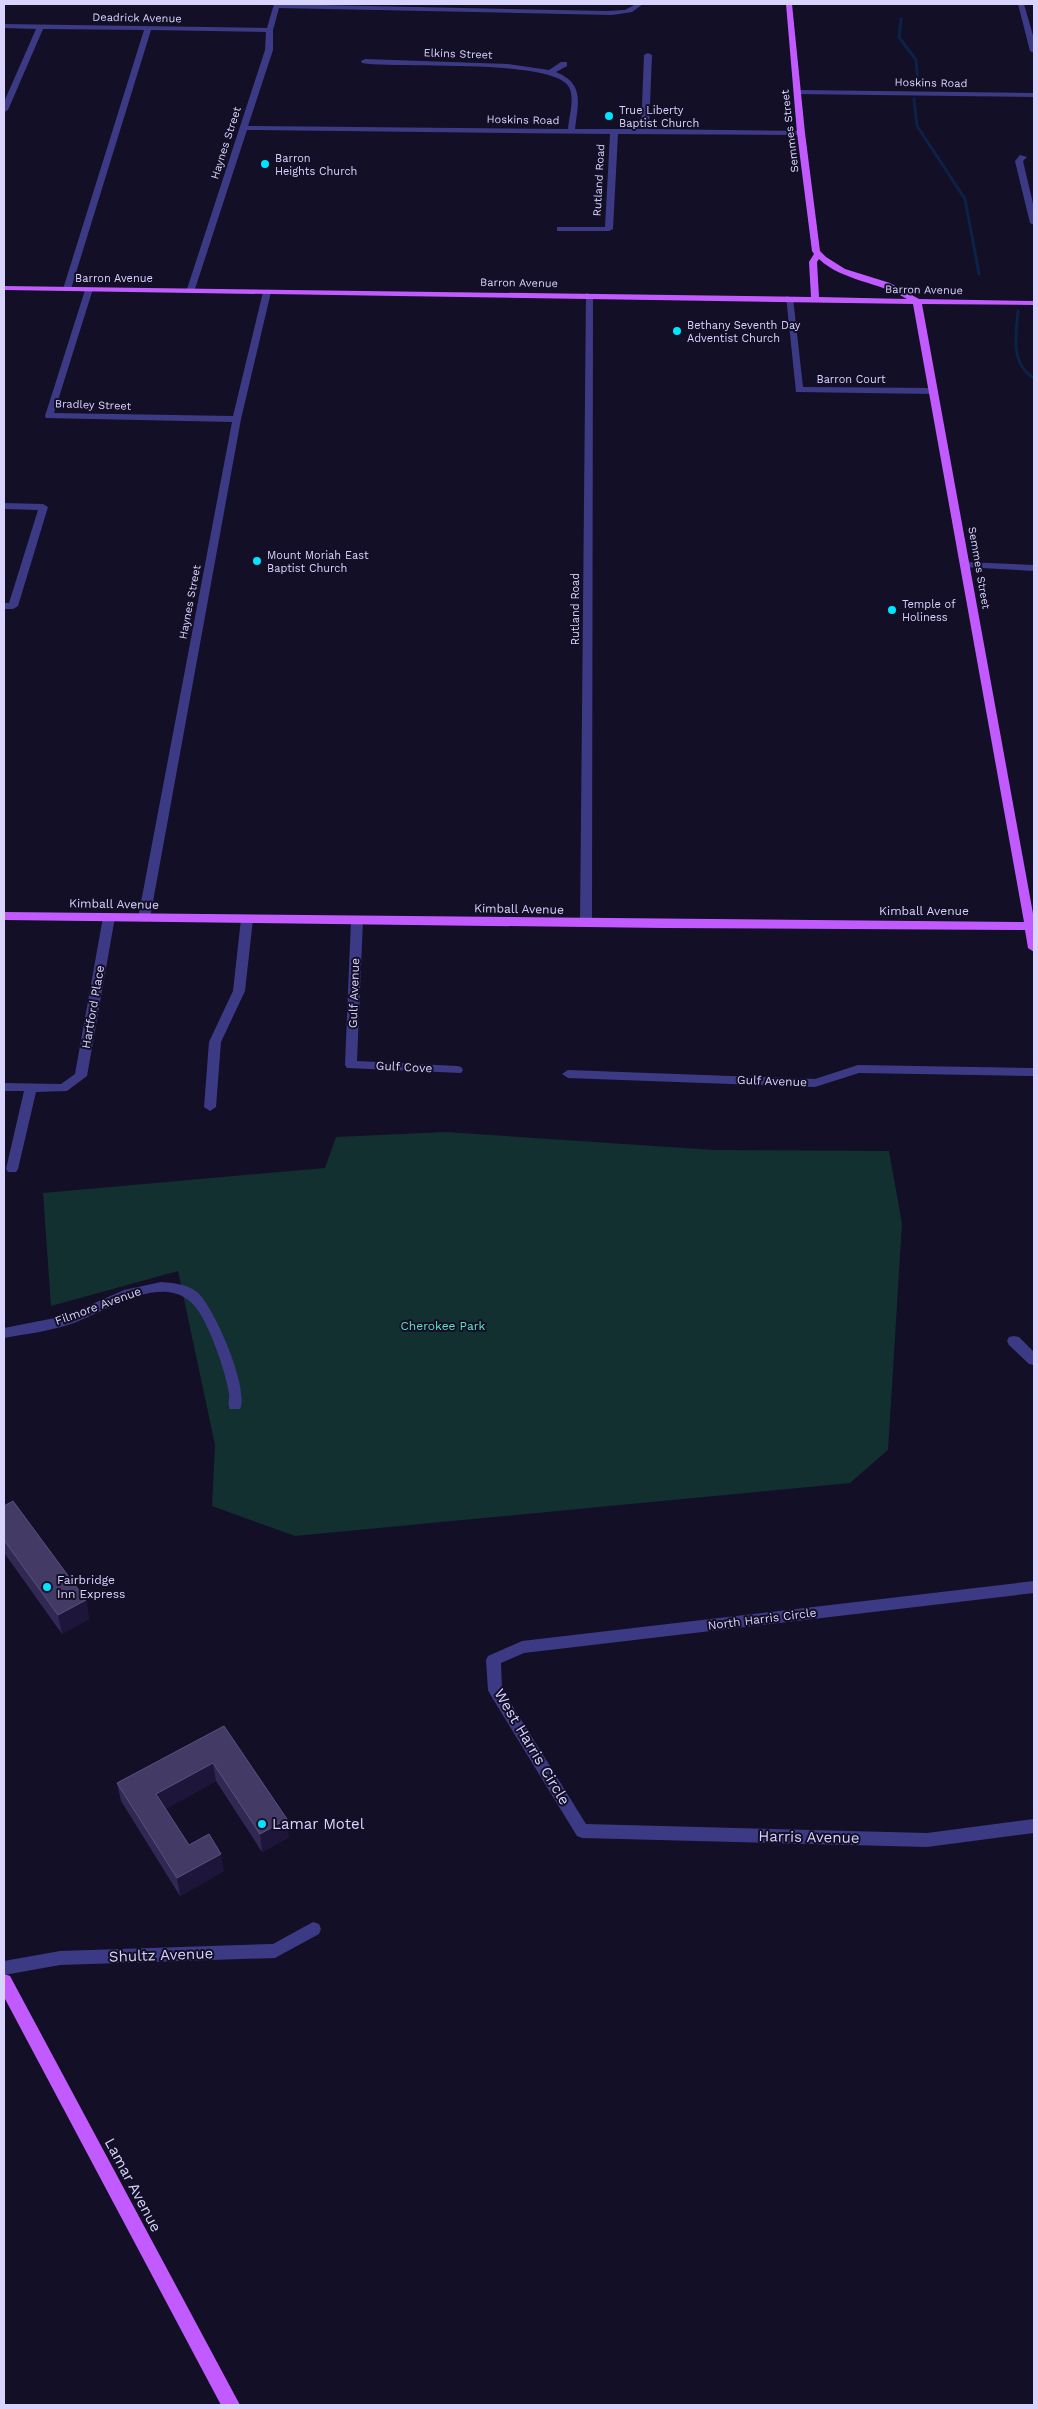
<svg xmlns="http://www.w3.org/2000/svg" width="1038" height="2409" viewBox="0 0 1038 2409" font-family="'Work Sans',sans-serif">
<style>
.green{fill:#12302f}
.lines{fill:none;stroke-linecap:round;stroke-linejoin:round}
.stream{stroke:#0c2248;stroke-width:3}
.minor{fill:#3d3a85;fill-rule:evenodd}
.major{fill:#c25bff;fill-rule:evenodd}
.wall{fill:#312854}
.shaded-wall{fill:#1d163a}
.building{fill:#433a66;stroke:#5a527e}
.poi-dot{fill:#00e5ff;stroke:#130f26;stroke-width:2}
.labels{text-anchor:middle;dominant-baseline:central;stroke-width:4;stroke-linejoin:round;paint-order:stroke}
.far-street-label{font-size:11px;fill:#d9d4ff;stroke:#130f26}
.far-poi-label{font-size:11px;fill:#d9d4ff;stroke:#130f26;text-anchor:start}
.street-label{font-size:12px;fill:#d9d4ff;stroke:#130f26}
.park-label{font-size:12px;fill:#5fe0c0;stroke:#130f26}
.poi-label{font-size:12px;fill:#d9d4ff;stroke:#130f26;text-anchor:start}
.near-street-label{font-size:15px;fill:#d9d4ff;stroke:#130f26}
.near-poi-label{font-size:15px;fill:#d9d4ff;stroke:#130f26;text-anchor:start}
</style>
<rect width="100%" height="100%" fill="#130f26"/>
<path class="green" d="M445 1132 715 1150 889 1151 902 1224 888 1450 850 1483 295 1536 212 1506 215 1445 178 1271 51 1306 43 1193 325 1168 336 1137Z"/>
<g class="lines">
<path class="stream" d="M901 19 899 37 916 60 918 84
M914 99 917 126 965 199 979 274
M1018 311C1016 335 1010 364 1034 378"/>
<path class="minor" d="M274 4 607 11 625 10 636 4H643L632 12 612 15 279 8 273 30V50L248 126 568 129C569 116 575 99 569 87 553 58 398 69 362 63L361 61 365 59 508 64 549 70 561 62H567V66L556 72C585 84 578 103 575 129H641L644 55 648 53 652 55 649 129 801 131 805 133 801 135 618 134 613 229 609 231H557V227H605L610 134 247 130 195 289 191 291 187 289 265 50 266 32 151 30 71 289 64 291 63 289 144 30 43 29 8 110 4 112V102L36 29 4 28V24L267 28Z
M1018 4H1024L1034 39V53L1030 51Z
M798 90 1034 93V97L795 94 794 92Z
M1020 155 1027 157 1023 161 1034 208V225L1030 223 1015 161Z
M86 287 93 289 54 413 233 416 263 292 267 290 271 292 241 419 150 918 144 922 138 918 232 422 46 418 45 416Z
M586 293 593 295 592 923 586 927 580 923Z
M786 296 793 298 803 387 934 388 938 391 934 394 796 392Z
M4 503 43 504 48 507 18 606 13 609H4V603H9L38 510 4 509Z
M966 562 1034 565V571L963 567 961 565Z
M109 913 115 917 87 1076 67 1091 36 1092 18 1169 16 1172H8L6 1169 24 1091H4V1083L61 1084 75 1074 103 917Z
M247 915 253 919 245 991 221 1042 216 1107 210 1111 204 1107 209 1042 233 991 241 919Z
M357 916 363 920 357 1061 457 1066 461 1067 463 1070 461 1073 347 1068 345 1065 351 920Z
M858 1065 1034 1068V1076L859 1073 815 1087 568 1078 562 1074 568 1070 815 1079Z
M161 1282C173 1283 187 1284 197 1292 214 1306 250 1390 240 1409H230C227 1403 230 1400 229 1394 226 1372 212 1334 201 1315 172 1264 109 1311 71 1324 50 1331 26 1334 4 1338V1328L65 1316 124 1290Z
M1014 1336 1019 1337 1034 1352V1365L1029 1364 1009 1345 1007 1341 1009 1337Z
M1034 1581V1593L524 1653 501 1663 502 1689 586 1824 927 1833 1034 1819V1833L927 1847 582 1838 577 1836 490 1694 488 1690 486 1660 488 1656 522 1641Z
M313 1922 319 1924 321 1929 319 1934 275 1958 60 1965 4 1975V1961L60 1951 273 1944Z"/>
<path class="major" d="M786 4H792L805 133 820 251 826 257 845 269 890 283 919 299 1034 301V305L922 304 1034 919V952L1028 948 1025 930 664 928 4 920V912L1024 922 913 304 4 290V286L811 297 809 262 814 254 812 251 797 133ZM819 259C842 281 880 282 907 299L819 297 817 262Z
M4 1974 10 1976 240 2405H221L4 1997Z"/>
</g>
<path class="wall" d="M4 1506 86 1600 89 1619 62 1634 5 1554H4Z
M224 1726 289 1837 262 1852 216 1781 165 1809 189 1845 224 1871 180 1896 121 1801 117 1783Z"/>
<path class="shaded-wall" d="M86 1600 89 1619 62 1634 58 1615Z
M213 1763 216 1781 160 1812 156 1794Z
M287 1819 289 1837 262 1852 260 1834Z
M221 1854 224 1871 180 1896 177 1878Z"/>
<path class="building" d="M13 1501 86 1600 58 1615 4 1540V1506Z
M224 1726 287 1819 260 1834 213 1763 156 1794 189 1845 209 1834 221 1854 177 1878 117 1783Z"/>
<g class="poi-dot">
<circle cx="609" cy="116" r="5"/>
<circle cx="265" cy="164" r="5"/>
<circle cx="677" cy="331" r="5"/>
<circle cx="257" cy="561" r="5"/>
<circle cx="892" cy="610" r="5"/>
<circle cx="47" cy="1587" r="5"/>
<circle cx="262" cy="1824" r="5"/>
</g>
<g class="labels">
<g class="far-street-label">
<text transform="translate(137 18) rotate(1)">Deadrick Avenue</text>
<text transform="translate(458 54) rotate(2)">Elkins Street</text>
<text transform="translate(931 83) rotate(1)">Hoskins Road</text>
<text transform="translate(523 120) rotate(1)">Hoskins Road</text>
<text transform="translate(790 131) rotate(-97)">Semmes Street</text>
<text transform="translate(226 143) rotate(-72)">Haynes Street</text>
<text transform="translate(599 180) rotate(-87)">Rutland Road</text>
<text x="114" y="278">Barron Avenue</text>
<text transform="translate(519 283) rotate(1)">Barron Avenue</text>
<text transform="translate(924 290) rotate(1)">Barron Avenue</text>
<text x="851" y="379">Barron Court</text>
<text transform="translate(93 405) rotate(2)">Bradley Street</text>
<text transform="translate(979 568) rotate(80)">Semmes Street</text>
<text transform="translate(190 602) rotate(-79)">Haynes Street</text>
<text transform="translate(575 609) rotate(-90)">Rutland Road</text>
</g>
<g class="far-poi-label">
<text x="619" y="110">True Liberty<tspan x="619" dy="13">Baptist Church</tspan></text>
<text x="275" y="158">Barron<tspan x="275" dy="13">Heights Church</tspan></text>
<text x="687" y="325">Bethany Seventh Day<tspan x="687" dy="13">Adventist Church</tspan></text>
<text x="267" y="555">Mount Moriah East<tspan x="267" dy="13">Baptist Church</tspan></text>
<text x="902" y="604">Temple of<tspan x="902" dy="13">Holiness</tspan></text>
</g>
<g class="street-label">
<text transform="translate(114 904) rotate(1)">Kimball Avenue</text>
<text transform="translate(519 909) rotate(1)">Kimball Avenue</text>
<text x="924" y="911">Kimball Avenue</text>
<text transform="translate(354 993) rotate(-88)">Gulf Avenue</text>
<text transform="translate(93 1007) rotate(-80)">Hartford Place</text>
<text transform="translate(404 1067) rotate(3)">Gulf Cove</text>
<text transform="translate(772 1081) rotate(2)">Gulf Avenue</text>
<text transform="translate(98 1306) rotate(-20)">Filmore Avenue</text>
<text transform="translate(762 1619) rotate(-7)">North Harris Circle</text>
</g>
<g class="park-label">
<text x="443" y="1326">Cherokee Park</text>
</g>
<g class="poi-label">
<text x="57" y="1580">Fairbridge<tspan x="57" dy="14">Inn Express</tspan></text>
</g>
<g class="near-street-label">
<text transform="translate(532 1747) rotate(59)">West Harris Circle</text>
<text transform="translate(809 1837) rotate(1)">Harris Avenue</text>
<text transform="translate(161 1955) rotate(-2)">Shultz Avenue</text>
<text transform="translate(133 2185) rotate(62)">Lamar Avenue</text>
</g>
<g class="near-poi-label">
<text x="272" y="1824">Lamar Motel</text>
</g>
</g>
<rect width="1038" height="2409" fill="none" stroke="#d9d4ff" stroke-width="10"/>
</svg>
